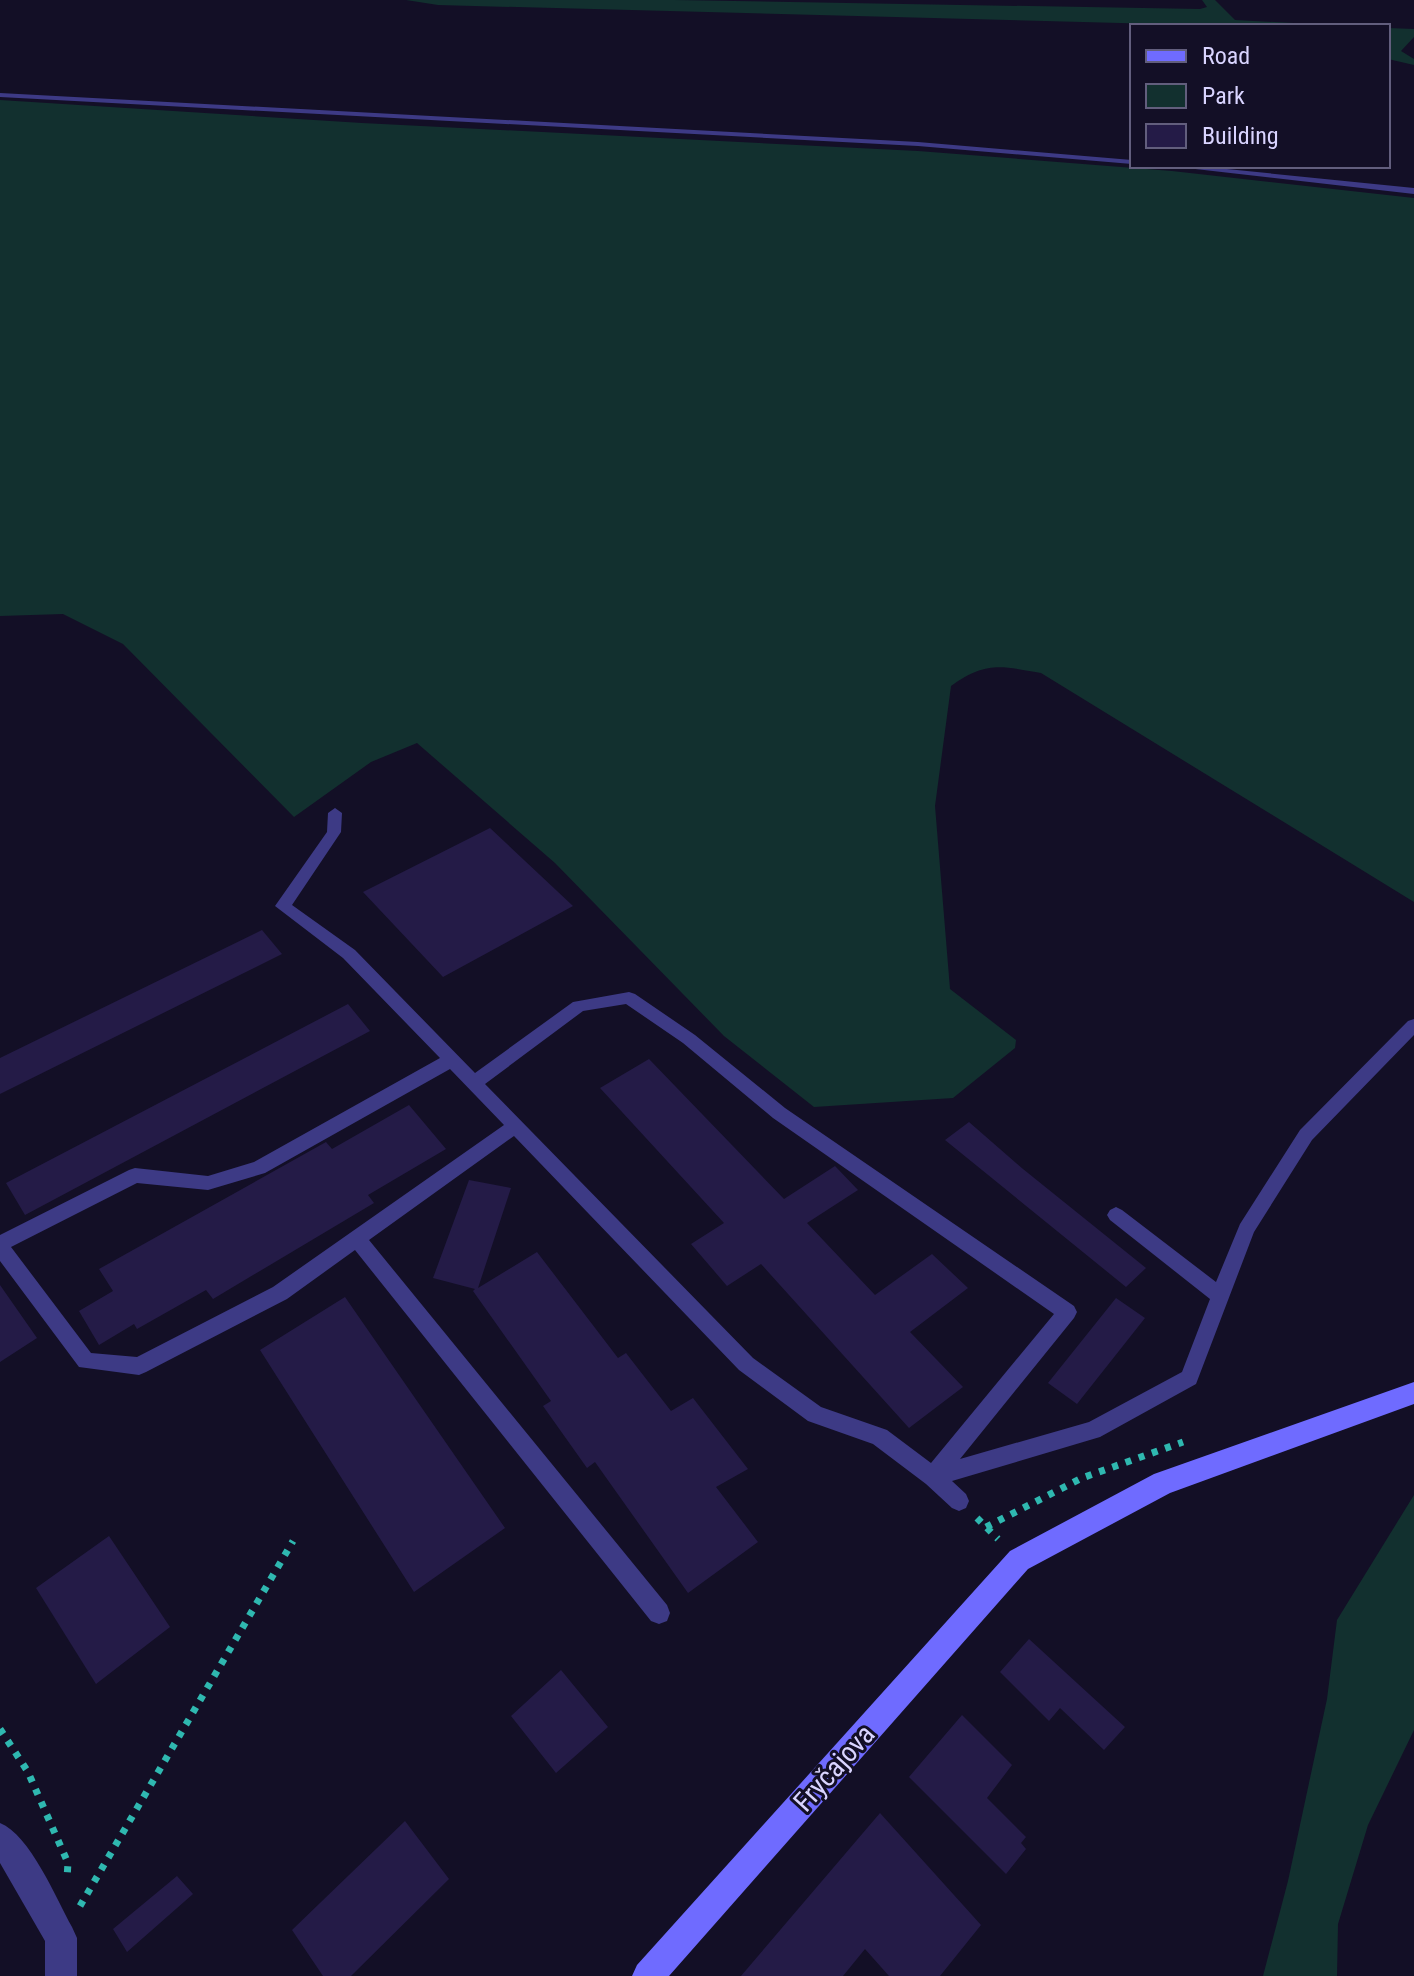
<svg xmlns="http://www.w3.org/2000/svg" width="1414" height="1976" viewBox="0 0 1414 1976" font-family="'Roboto Condensed',sans-serif">
<style>
.green{fill:#12302f}
.building{fill:#241b47}
.lines{fill:none;stroke-linecap:round;stroke-linejoin:round}
.path{stroke:#2fb8b0;stroke-width:7;stroke-dasharray:6 8;stroke-linecap:butt}
.service{fill:#3d3a85;fill-rule:evenodd}
.minor{fill:#3d3a85;fill-rule:evenodd}
.secondary{fill:#6f6bff;fill-rule:evenodd}
.labels{text-anchor:middle;dominant-baseline:central;stroke-width:6;stroke-linejoin:round;paint-order:stroke}
.near-street-label{font-size:28px;fill:#d9d4ff;stroke:#130f26}
</style>
<rect width="100%" height="100%" fill="#130f26"/>
<path class="green" d="M406 0H675L1200 9 1207 7 1202 0H1215L1235 20 1351 26H1234L438 5Z
M1388 28 1414 29V37L1401 51 1414 59V65L1388 59Z
M0 100 362 123 918 151 1172 171 1414 198V902L1041 673C1001 666 986 661 951 686L935 806 950 989 1016 1040 1015 1048 953 1098 814 1107 724 1036 555 863 417 743 371 762 294 817 123 644 63 614 0 616Z
M1414 1495V1730L1368 1825 1338 1924 1337 1976H1263L1288 1881 1327 1699 1337 1620Z"/>
<path class="building" d="M490 828 573 906 443 977 363 892Z
M262 930 282 954 0 1094V1058Z
M348 1004 370 1031 25 1215 6 1183Z
M649 1059 784 1199 835 1166 858 1190 807 1223 875 1295 932 1254 968 1288 910 1332 963 1387 909 1428 761 1264 727 1286 691 1244 724 1223 600 1088Z
M409 1105 446 1149 368 1195 374 1203 213 1299 206 1290 137 1329 134 1324 99 1345 79 1311 113 1291 99 1269 326 1142 332 1149Z
M969 1122 1023 1169 1146 1268 1126 1287 945 1140Z
M469 1180 511 1188 478 1288 537 1252 618 1358 626 1353 671 1411 693 1398 748 1469 716 1487 758 1542 688 1593 595 1462 587 1468 543 1406 551 1401 473 1291 475 1289 433 1278Z
M0 1285 37 1338 0 1362Z
M345 1297 505 1528 414 1592 260 1350Z
M1116 1298 1145 1318 1077 1404 1048 1383Z
M109 1536 170 1627 96 1684 36 1588Z
M1029 1639 1125 1727 1104 1750 1060 1708 1049 1721 1000 1672Z
M561 1670 608 1727 556 1773 511 1716Z
M962 1715 1012 1765 987 1798 1026 1837 1021 1843 1026 1849 1006 1874 909 1777Z
M880 1813 981 1925 940 1976H889L865 1949 843 1976H741Z
M405 1821 449 1879 351 1976H323L292 1930Z
M177 1876 193 1894 127 1952 113 1929Z"/>
<g class="lines">
<path class="path" d="M977 1518 998 1539
M986 1527 1082 1478 1183 1442
M0 1729 28 1772 68 1863 67 1878
M80 1906 293 1541"/>
<path class="service" d="M0 93 918 142 1132 160V164L918 146 0 97Z
M1169 166H1197L1414 188V194Z
M335 808 342 813 341 832 292 905 355 950 475 1073 573 1002 629 992 635 994 695 1035 785 1108 1074 1306 1077 1312 1074 1318 960 1459 1089 1422 1182 1372 1210 1299 1110 1220 1107 1215 1110 1210 1116 1207 1122 1210 1216 1282 1240 1224 1300 1130 1408 1021 1414 1019V1035L1312 1140 1254 1232 1196 1384 1100 1437 952 1481 966 1494 969 1501 966 1508 959 1511 952 1508 926 1484 873 1444 808 1421 739 1370 514 1136 369 1240 667 1605 670 1613 667 1621 659 1624 651 1621 355 1250 287 1299 146 1372 139 1375 79 1367 0 1261V1235L129 1170 135 1168 208 1176 254 1162 440 1058 343 958 275 906 327 832 328 813ZM626 1004 683 1043 773 1118 1054 1314 931 1463 887 1430 821 1407 753 1358 485 1084 583 1011ZM450 1069 504 1125 273 1287 137 1357 91 1353 11 1247 137 1183 208 1190 265 1173Z"/>
<path class="minor" d="M0 1823C30 1835 56 1898 72 1927L77 1938V1976H45V1941L0 1863Z"/>
<path class="secondary" d="M1414 1382V1404L1170 1493 1028 1569 669 1976H632L637 1965 1010 1551 1154 1474Z"/>
</g>
<g class="labels">
<g class="near-street-label">
<text transform="translate(834 1768) rotate(-48)">Fryčajova</text>
</g>
</g>
<rect x="1130" y="24" width="260" height="144" fill="#130f26" stroke="#625e7d" stroke-width="2"/>
<rect x="1146" y="50" width="40" height="12" fill="#6f6bff" stroke="#625e7d" stroke-width="2"/>
<text x="1202" y="64" font-size="24" fill="#d9d4ff">Road</text>
<rect x="1146" y="84" width="40" height="24" fill="#12302f" stroke="#625e7d" stroke-width="2"/>
<text x="1202" y="104" font-size="24" fill="#d9d4ff">Park</text>
<rect x="1146" y="124" width="40" height="24" fill="#241b47" stroke="#625e7d" stroke-width="2"/>
<text x="1202" y="144" font-size="24" fill="#d9d4ff">Building</text>
</svg>
